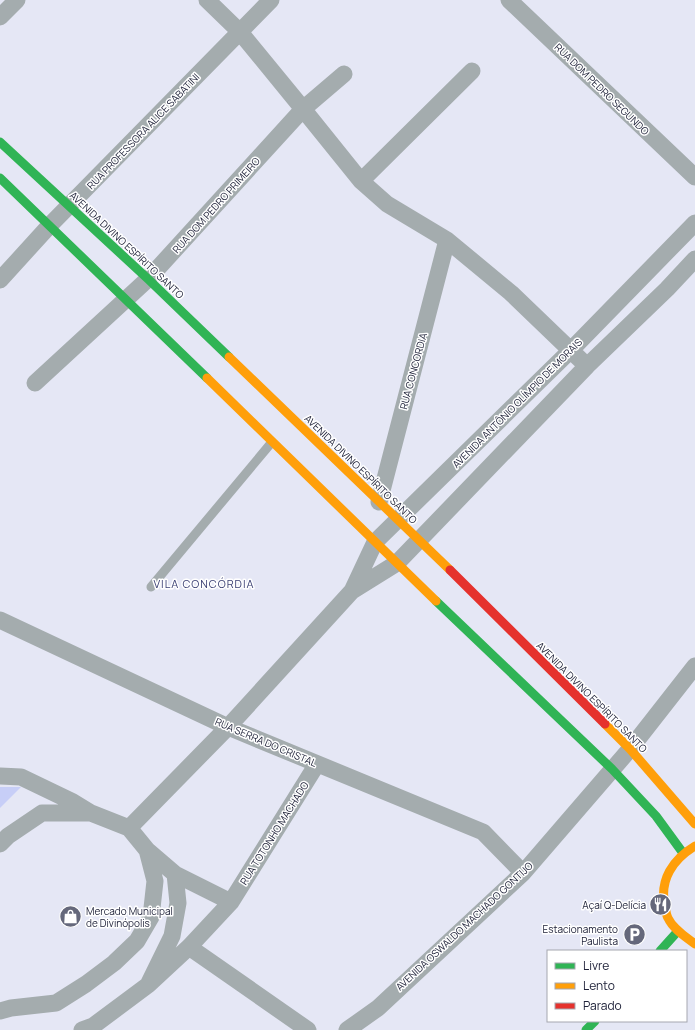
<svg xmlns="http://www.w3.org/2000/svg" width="695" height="1030" viewBox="0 0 695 1030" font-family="Manrope,sans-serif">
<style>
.green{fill:#c7cef7}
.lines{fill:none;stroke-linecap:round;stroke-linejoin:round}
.lane{stroke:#a4acae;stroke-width:9}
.street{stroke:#a4acae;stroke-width:17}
.fast{stroke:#30b455;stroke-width:9}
.slow{stroke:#ff9f0a;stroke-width:9}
.jam{stroke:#e5322d;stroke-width:9}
.labels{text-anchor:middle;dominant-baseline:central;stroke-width:3;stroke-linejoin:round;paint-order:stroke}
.street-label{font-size:10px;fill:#20233a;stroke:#fff}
.poi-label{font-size:10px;fill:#20233a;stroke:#fff;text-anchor:end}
.neighbourhood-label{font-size:11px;letter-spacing:1px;fill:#3b4074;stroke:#fff}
</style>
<rect width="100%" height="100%" fill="#e5e7f5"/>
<path class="green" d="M0 787H21L0 808Z"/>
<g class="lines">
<path class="lane" d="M151 587 272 442"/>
<path class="street" d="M207 0 240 32 303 109 361 181 387 204 447 240 511 293 587 366
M509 0 695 177
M0 17 17 0
M361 181 472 71
M0 280 50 225 271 0
M35 383 148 279 303 109 344 74
M379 502 447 240
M352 591 375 542 571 350 695 223
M0 620 228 727 483 832 523 873
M0 776 21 777 73 802 91 813
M129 828 228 727 352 591 397 563 587 366 667 289 695 259
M0 844 8 836 42 813H91L129 828 147 850 155 881 151 917 137 941 114 963 86 984 56 1003 11 1008 0 1011
M175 874 231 902
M189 947 308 1030
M148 985 189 947 231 902 317 764
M82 1030 93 1026 148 985 172 936 178 903 175 874 147 850
M347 1030 378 1008 523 873 630 749 695 666"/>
<path class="fast" d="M0 142 148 279 229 357
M0 178 207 378
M436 601 612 769 656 816 683 853
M660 951 678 931
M586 1030 595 1021"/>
<path class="slow" d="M229 357 450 570
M207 378 436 601
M605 724 630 749 695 824
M695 846C673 859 659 880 665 906 666 910 666 915 668 918 673 929 686 937 695 944"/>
<path class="jam" d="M450 570 605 724"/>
</g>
<defs>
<symbol id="restaurant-disc" viewBox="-11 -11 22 22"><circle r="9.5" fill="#65687b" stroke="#fff"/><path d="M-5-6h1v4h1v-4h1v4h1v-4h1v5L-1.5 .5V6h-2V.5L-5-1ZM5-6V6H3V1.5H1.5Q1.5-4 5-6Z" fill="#fff"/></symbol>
<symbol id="shop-disc" viewBox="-11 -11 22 22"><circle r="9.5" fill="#65687b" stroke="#fff"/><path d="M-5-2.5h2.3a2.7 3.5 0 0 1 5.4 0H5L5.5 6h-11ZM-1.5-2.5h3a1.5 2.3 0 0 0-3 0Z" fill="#fff"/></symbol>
<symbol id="parking-disc" viewBox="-11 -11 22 22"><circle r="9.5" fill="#65687b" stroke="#fff"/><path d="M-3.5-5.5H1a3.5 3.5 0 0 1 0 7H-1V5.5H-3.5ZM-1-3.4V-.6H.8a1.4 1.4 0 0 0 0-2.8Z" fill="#fff"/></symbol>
</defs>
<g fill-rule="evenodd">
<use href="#restaurant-disc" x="648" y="892" width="25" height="25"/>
<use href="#shop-disc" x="58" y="904" width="25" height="25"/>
<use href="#parking-disc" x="622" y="922" width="25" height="25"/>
</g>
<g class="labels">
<g class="street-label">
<text transform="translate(602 89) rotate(44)">RUA DOM PEDRO SEGUNDO</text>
<text transform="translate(143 131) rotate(-46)">RUA PROFESSORA ALICE SABATINI</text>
<text transform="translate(216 205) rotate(-48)">RUA DOM PEDRO PRIMEIRO</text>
<text transform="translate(127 245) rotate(43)">AVENIDA DIVINO ESPÍRITO SANTO</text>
<text transform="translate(413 371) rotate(-75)">RUA CONCORDIA</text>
<text transform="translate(517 403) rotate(-45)">AVENIDA ANTÔNIO OLÍMPIO DE MORAIS</text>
<text transform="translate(361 469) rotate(44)">AVENIDA DIVINO ESPÍRITO SANTO</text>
<text transform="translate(592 697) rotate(45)">AVENIDA DIVINO ESPÍRITO SANTO</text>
<text transform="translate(266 742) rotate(23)">RUA SERRA DO CRISTAL</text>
<text transform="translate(274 833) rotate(-58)">RUA TOTONHO MACHADO</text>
<text transform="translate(464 926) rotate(-43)">AVENIDA OSWALDO MACHADO GONTIJO</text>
</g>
<g class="poi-label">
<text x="646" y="905">Açaí Q-Delícia</text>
<text x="86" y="911" text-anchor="start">Mercado Municipal<tspan x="86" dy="12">de Divinópolis</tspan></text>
<text x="618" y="929">Estacionamento<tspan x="618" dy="12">Paulista</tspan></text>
</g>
<g class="neighbourhood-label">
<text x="204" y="583">VILA CONCÓRDIA</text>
</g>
</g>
<rect x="547" y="950" width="140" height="72" fill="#ffffff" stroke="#a6a7b0"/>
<rect x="555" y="963" width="20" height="6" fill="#30b455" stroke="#a6a7b0"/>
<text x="583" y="970" font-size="12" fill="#20233a">Livre</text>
<rect x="555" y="983" width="20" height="6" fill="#ff9f0a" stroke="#a6a7b0"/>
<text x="583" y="990" font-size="12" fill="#20233a">Lento</text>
<rect x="555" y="1003" width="20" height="6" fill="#e5322d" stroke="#a6a7b0"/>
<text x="583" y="1010" font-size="12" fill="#20233a">Parado</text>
</svg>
